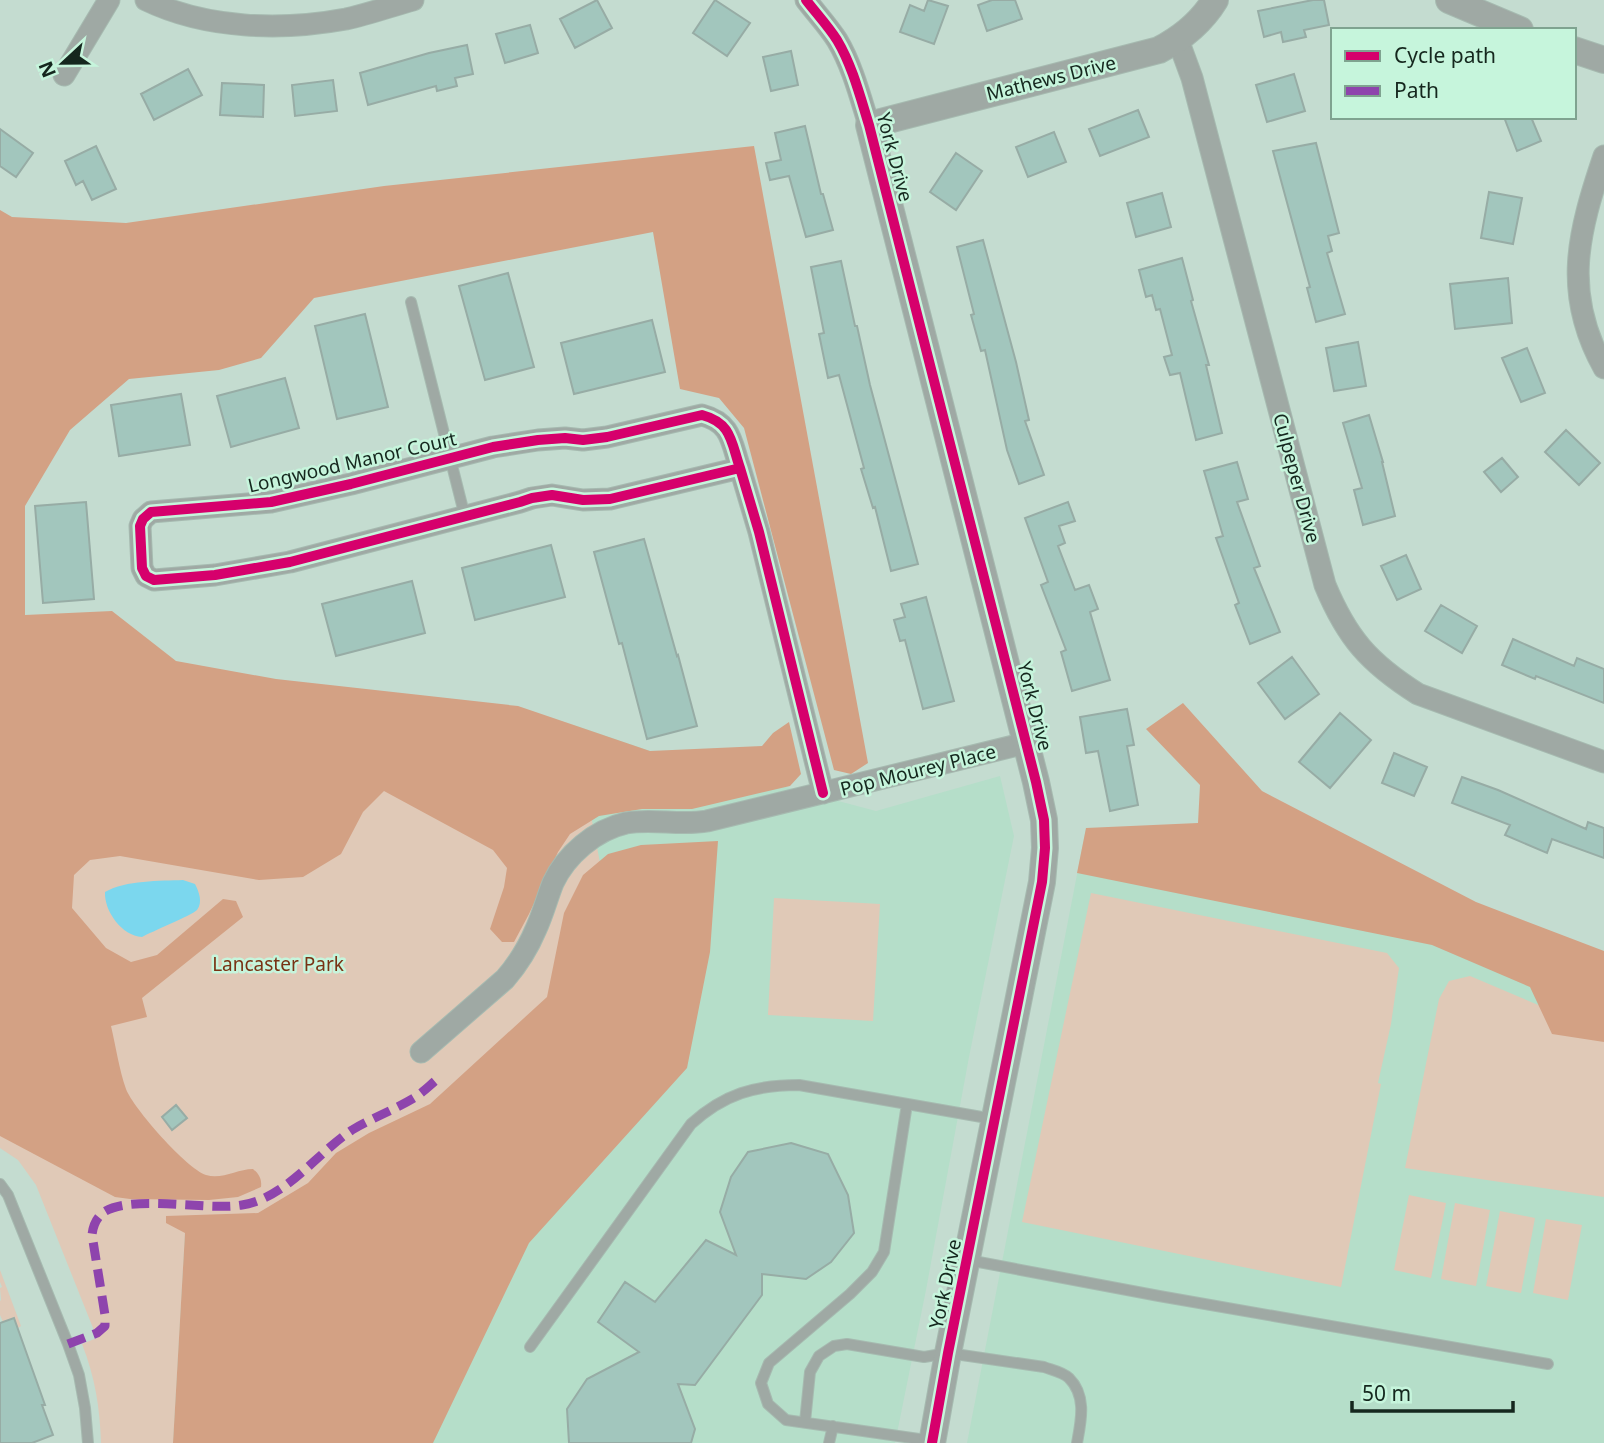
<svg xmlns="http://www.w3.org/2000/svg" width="1604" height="1443" viewBox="0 0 1604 1443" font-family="'Noto Sans',sans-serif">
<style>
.built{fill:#b5dec9}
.green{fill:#e0c9b7}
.forest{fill:#d3a184}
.water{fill:#7bd7ee}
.building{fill:#a2c6bd;stroke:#97aca5;stroke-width:2}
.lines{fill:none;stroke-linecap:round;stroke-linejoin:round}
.service-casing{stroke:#a6bab0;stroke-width:12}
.minor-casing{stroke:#a6bab0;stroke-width:23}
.tertiary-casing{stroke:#a6bab0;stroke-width:28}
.service{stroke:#9fa9a4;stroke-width:10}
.minor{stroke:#9fa9a4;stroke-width:21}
.tertiary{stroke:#9fa9a4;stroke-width:26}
.quiet{stroke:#8e44ad;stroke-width:9;stroke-dasharray:18 9;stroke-linecap:butt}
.cycleway-casing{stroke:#c6f5dc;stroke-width:15}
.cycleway{stroke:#d6006c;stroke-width:10}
.labels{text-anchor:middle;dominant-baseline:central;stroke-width:5;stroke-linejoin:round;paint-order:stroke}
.street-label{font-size:19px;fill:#15271e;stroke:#c6f5dc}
.park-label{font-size:19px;fill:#783213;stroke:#c6f5dc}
</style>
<rect width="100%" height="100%" fill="#c4dcd0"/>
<path class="built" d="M574 725 650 751 876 811 1000 776 1014 836 969 1057 926 1290 895 1443H370Z
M1086 828 1604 951V1443H967Z"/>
<path class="green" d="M0 659 574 725 627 1006 375 1262 185 1233 173 1443H101C100 1408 95 1377 82 1344L97 1338 36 1185 18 1160 0 1148Z
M1091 893 1387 953 1399 968 1391 1024 1378 1083 1381 1084 1341 1287 1022 1222Z
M774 898 880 904 873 1021 768 1015Z
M1470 976 1604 1033V1197L1405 1168 1439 999 1449 981Z
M1409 1195 1446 1203 1431 1278 1394 1270Z
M1455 1203 1490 1210 1476 1286 1441 1279Z
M1500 1211 1535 1218 1521 1293 1486 1286Z
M1546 1219 1582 1225 1568 1300 1533 1293Z
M0 1270 21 1326 18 1328 14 1318 3 1322 0 1315V1301L1 1300 0 1288 2 1287 0 1282Z"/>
<path class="forest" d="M754 146 868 763 851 774 834 770 744 428 719 398 680 389 653 232 314 298 261 358 219 370 129 379 70 430 25 506V615L112 611 176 661 276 679 518 706 650 751 762 746 773 733 789 722 801 774 790 786 692 809H642L599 816 570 834 558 852 529 914 514 942H502L490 929 504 887 507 868 493 850 384 791 363 812 341 854 303 877 259 880 120 856 90 860 74 875 72 908 106 948 131 962 157 955 223 899 236 901 243 917 142 998 147 1017 111 1026C116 1047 119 1069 126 1089 133 1108 187 1169 206 1175 222 1180 237 1169 253 1169 259 1174 262 1179 261 1187L238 1197 209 1200 130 1199 115 1197 0 1136V210L12 217 126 223 384 186Z
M1183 703 1262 791 1476 902 1604 951V1042L1552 1034 1530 987 1432 945 1077 873 1086 828 1198 823 1200 785 1146 729Z
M718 841 710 952 687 1068 529 1243 433 1443H173L185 1233 166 1223V1216L258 1213 308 1183 336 1153 369 1133 430 1104 547 997 564 913 583 875 608 854 641 845Z"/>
<path class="water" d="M183 880 195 884C199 892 203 902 197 910 192 915 151 932 142 937 122 936 104 911 105 892 126 880 160 881 183 880Z"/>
<path class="building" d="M597 0 612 28 575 48 560 19Z
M715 0 750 23 727 56 693 33Z
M928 0 948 6 934 44 900 32 910 5 924 11Z
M992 0H1015L1022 19 987 31 978 5Z
M1313 0H1324L1329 25 1304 30 1306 37 1283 42 1281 32 1264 37 1258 11Z
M530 25 538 53 505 63 496 34Z
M467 45 473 74 455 78 457 86 437 91 436 86 368 105 360 73 429 53Z
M791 51 798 85 771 91 763 57Z
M188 69 202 95 154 120 141 94Z
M1294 74 1305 111 1267 122 1256 85Z
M333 80 337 111 295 116 292 85Z
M222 83 264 85 263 117 220 115Z
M1138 110 1149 137 1100 156 1089 129Z
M1504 117H1531L1541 141 1517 151Z
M805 126 821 194H823L833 230 806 237 789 176 770 180 766 163 781 160 775 133Z
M0 129 33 153 16 177 0 166Z
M1054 132 1066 162 1028 177 1016 147Z
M1316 143 1339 233 1328 236 1332 251 1327 253 1345 314 1316 322 1307 288 1310 287 1273 151Z
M96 146 116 189 92 200 83 181 76 185 65 161Z
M956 153 982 171 956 210 930 192Z
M1489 192 1522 198 1513 244 1481 238Z
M1162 193 1171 227 1136 237 1127 203Z
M983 240 1016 362 1029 420 1025 421 1044 475 1019 484 1007 450 985 350 981 351 971 315 974 314 957 247Z
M1182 258 1193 300 1191 301 1209 365H1206L1222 433 1196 440 1180 373 1170 375 1164 357 1172 355 1160 309 1156 310 1152 295 1146 297 1139 270Z
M841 261 855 326H857L870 385 918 564 891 571 875 507 873 508 861 469 864 468 839 375 828 378 819 334 824 333 811 267Z
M508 273 534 367 485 380 459 286Z
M1508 278 1512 323 1455 329 1450 284Z
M365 314 388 407 337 419 315 326Z
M652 320 665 372 574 394 561 343Z
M1358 342 1366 386 1334 391 1326 348Z
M1527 348 1545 393 1521 402 1502 358Z
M285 378 299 428 231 447 217 396Z
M181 394 190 445 119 456 111 405Z
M1369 415 1383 462H1382L1395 516 1363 525 1354 490 1362 488 1343 423Z
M1566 430 1600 463 1579 485 1545 452Z
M1502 458 1518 477 1501 492 1484 472Z
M1237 462 1248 499 1237 502 1260 566 1254 568 1280 632 1250 644 1235 605 1239 603 1216 538 1223 536 1204 471Z
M86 502 94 599 43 603 35 506Z
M1068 502 1075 521 1059 526 1065 543 1058 546 1075 590 1089 585 1098 609 1090 612 1110 680 1072 691 1061 652 1066 650 1041 585 1048 582 1025 518Z
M644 539 677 656 678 655 697 726 647 739 622 643 619 644 594 552Z
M551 545 565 597 475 620 462 568Z
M1406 555 1421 589 1397 600 1381 566Z
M412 581 425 633 336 656 322 604Z
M926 597 954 701 923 709 905 640 900 641 894 620 905 617 901 604Z
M1441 605 1477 626 1462 653 1425 631Z
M1513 639 1574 666 1577 658 1604 669V703L1536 676 1535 679 1502 665Z
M1292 657 1319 694 1285 719 1258 683Z
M1127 709 1134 745 1127 746 1138 805 1110 811 1098 751 1086 753 1080 717Z
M1340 713 1371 740 1330 788 1299 762Z
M1394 753 1427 767 1414 796 1382 783Z
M1462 777 1498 790 1586 829 1588 822 1604 828V858L1552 839 1547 853 1505 835 1510 825 1452 803Z
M176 1105 187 1118 172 1130 162 1117Z
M791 1143 828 1154 848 1195 854 1233 831 1262 806 1279 762 1274V1295L695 1385 678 1384 695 1429 691 1443H569L567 1409 587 1379 639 1352 598 1322 625 1282 655 1302 706 1240 736 1255 720 1212 731 1177 748 1152Z
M14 1318 45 1405H42L53 1435 32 1443H0V1323Z"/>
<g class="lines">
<defs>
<path id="service" d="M411 302 465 517
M907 1104 884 1252 872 1272 850 1294 769 1363 761 1383 768 1404 786 1420 933 1441
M0 1184 8 1195 68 1344 79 1375 85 1408 88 1443
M968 1260 1159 1296 1548 1364
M530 1347 691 1124C724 1094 755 1085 799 1085L993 1119
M805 1422 810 1372 819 1356 834 1346 847 1344 924 1357 948 1353 1044 1367C1052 1370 1063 1372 1069 1378 1087 1396 1081 1421 1077 1443
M829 1443 833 1426"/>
<path id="minor" d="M146 0C206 29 281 31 346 19 369 14 391 6 413 0
M806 0C816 13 828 26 837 40 852 65 860 96 869 125
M1178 40 1192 78 1325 585C1347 638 1369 663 1418 694L1604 762
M64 75 109 0
M1604 156C1578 233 1562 293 1604 368
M740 468C731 442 732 423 702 415L607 437 583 440 565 438 538 440 493 447 351 484 271 502 151 512 143 519 140 526 142 568 146 576 154 580 215 575 290 562 520 502 532 498 552 495 583 500 610 499 740 468 759 532 823 793
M421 1052 505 979C518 964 528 948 536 929 543 914 547 898 553 883 566 855 595 830 626 823 653 818 680 826 707 821L1026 743"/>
<path id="tertiary" d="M1449 0 1520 30
M1574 50 1604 60
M932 1443 948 1353 1042 882 1045 848 1044 820 1036 782 869 125 1159 50C1182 38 1201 23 1215 0"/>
</defs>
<use href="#service" class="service-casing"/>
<use href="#minor" class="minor-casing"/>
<use href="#tertiary" class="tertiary-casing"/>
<use href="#service" class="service"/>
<use href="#minor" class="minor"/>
<use href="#tertiary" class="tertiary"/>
<path class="quiet" d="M68 1344 97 1333 105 1326V1315L92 1235C93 1226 96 1218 104 1212 132 1194 207 1211 242 1205 286 1198 316 1154 352 1130 372 1118 394 1110 414 1098 422 1093 428 1087 435 1081"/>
<defs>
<path id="cycleway" d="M806 0C816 13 828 26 837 40 852 65 860 96 869 125L1036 782 1044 820 1045 848 1042 882 948 1353 932 1443
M740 468C731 442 732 423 702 415L607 437 583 440 565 438 538 440 493 447 351 484 271 502 151 512 143 519 140 526 142 568 146 576 154 580 215 575 290 562 520 502 532 498 552 495 583 500 610 499 740 468 759 532 823 793"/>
</defs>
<use href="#cycleway" class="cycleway-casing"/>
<use href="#cycleway" class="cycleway"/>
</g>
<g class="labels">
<g class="street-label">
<text transform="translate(1051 78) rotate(-14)">Mathews Drive</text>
<text transform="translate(895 157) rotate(75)">York Drive</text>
<text transform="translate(352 462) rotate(-13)">Longwood Manor Court</text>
<text transform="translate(1297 478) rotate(75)">Culpeper Drive</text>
<text transform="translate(1035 706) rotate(76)">York Drive</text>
<text transform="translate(918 770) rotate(-14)">Pop Mourey Place</text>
<text transform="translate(945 1284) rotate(-78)">York Drive</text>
</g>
<g class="park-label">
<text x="278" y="964">Lancaster Park</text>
</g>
</g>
<rect x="1331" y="28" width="245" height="91" fill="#c6f5dc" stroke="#7fa390" stroke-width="2"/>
<rect x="1345" y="51" width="35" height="10" fill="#d6006c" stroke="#7fa390" stroke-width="2"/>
<text x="1394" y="63" font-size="21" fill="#15271e">Cycle path</text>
<rect x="1345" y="86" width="35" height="10" fill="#8e44ad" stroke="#7fa390" stroke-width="2"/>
<text x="1394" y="98" font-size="21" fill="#15271e">Path</text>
<g transform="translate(63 63) rotate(248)" stroke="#c6f5dc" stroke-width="5" paint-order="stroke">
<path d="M0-5L12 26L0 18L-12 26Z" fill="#15271e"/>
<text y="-10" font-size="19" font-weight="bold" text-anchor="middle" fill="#15271e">N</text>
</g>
<path d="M1352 1401v10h161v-10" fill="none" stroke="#15271e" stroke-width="3.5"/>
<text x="1362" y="1401" font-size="21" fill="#15271e" stroke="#c6f5dc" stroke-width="5" paint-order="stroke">50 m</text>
</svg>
